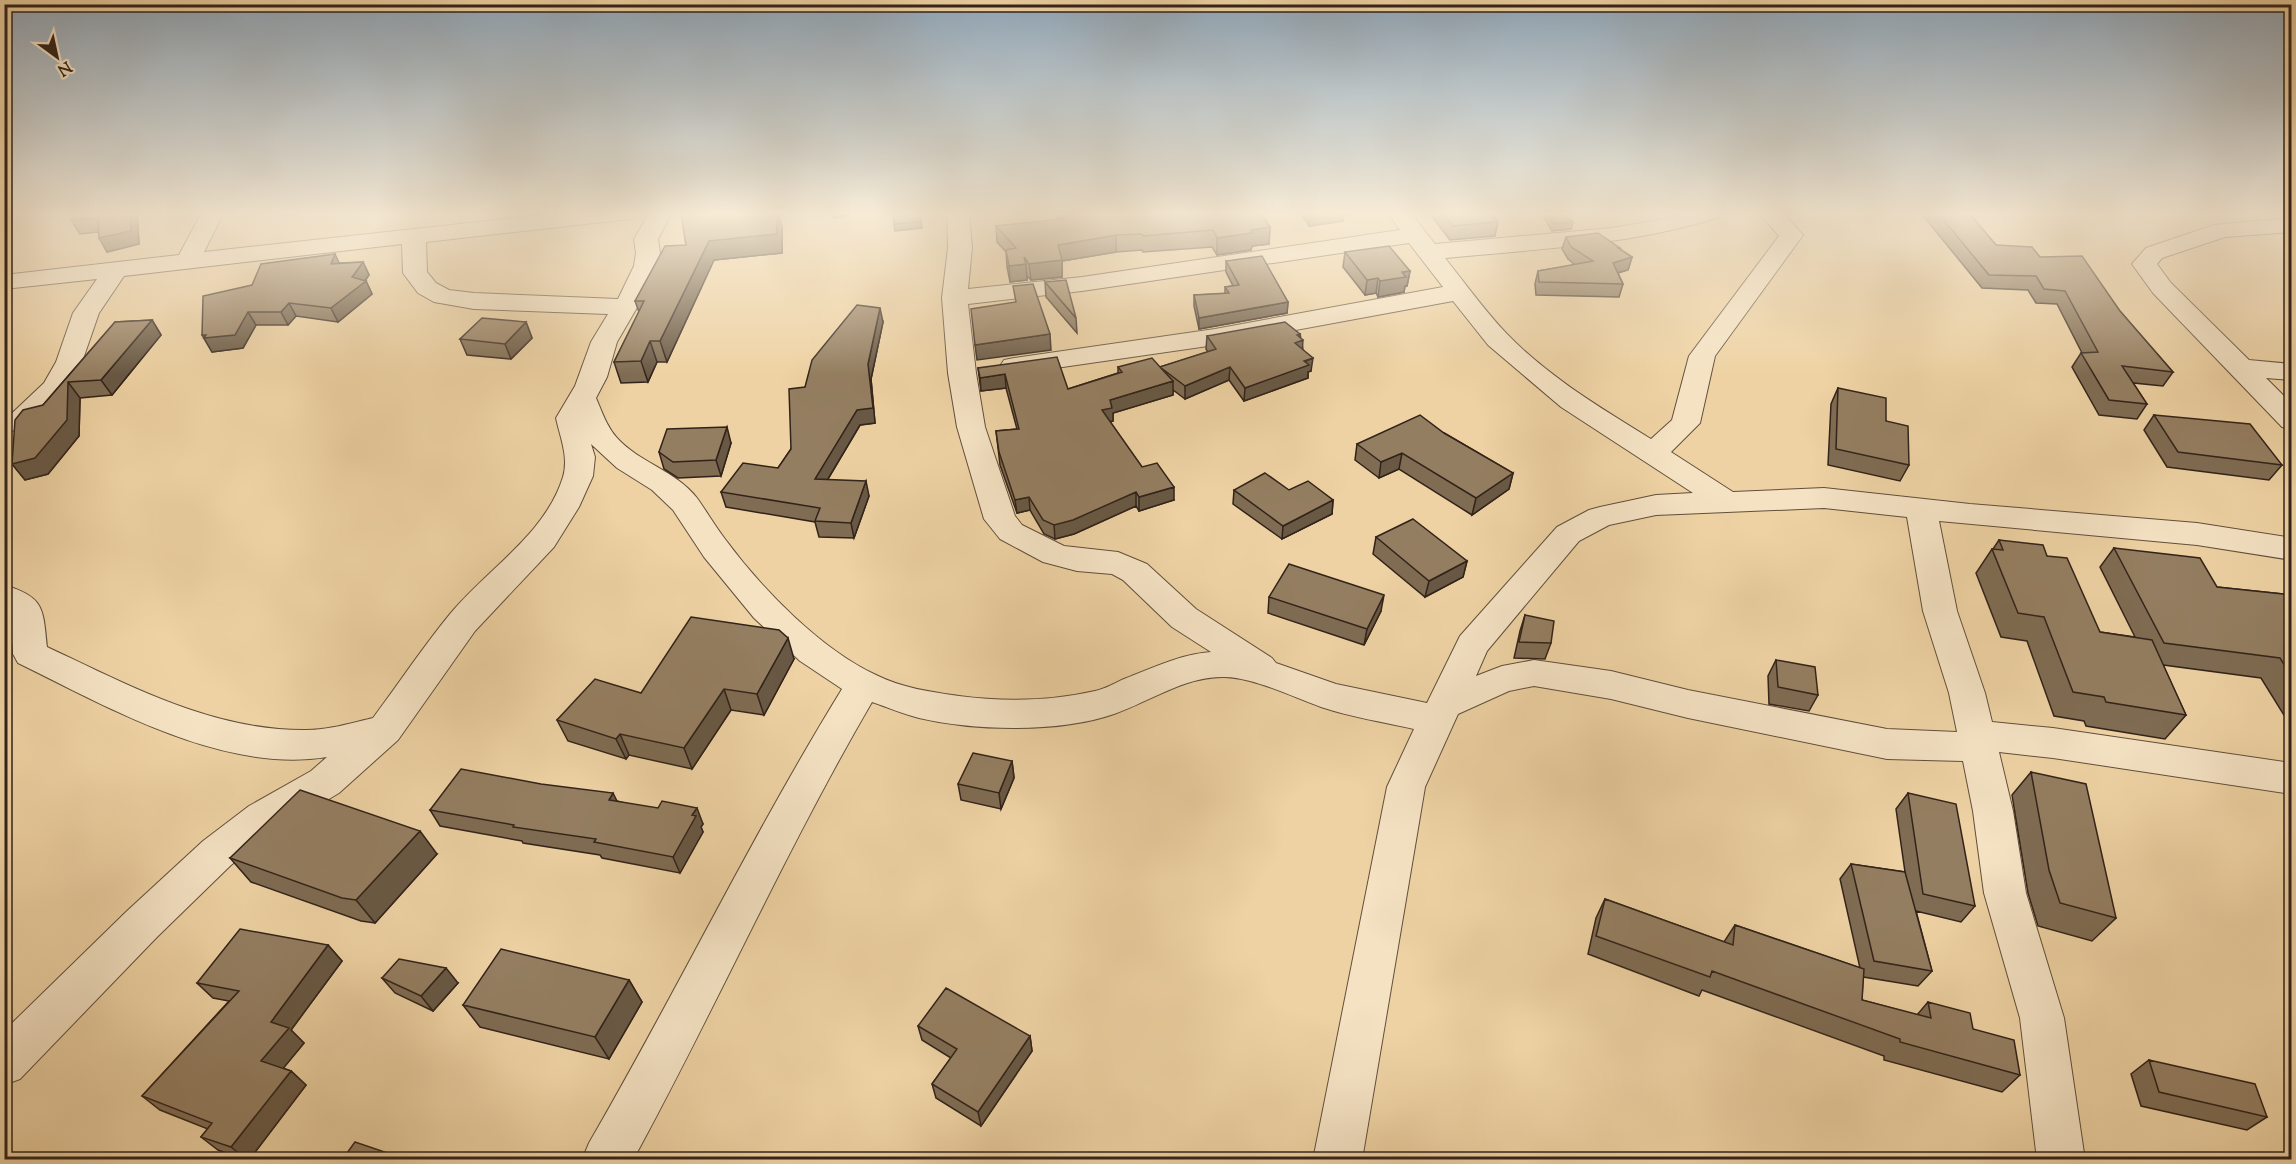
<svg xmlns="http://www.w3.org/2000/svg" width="2296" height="1164" viewBox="0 0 2296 1164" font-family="'Sorts Mill Goudy',serif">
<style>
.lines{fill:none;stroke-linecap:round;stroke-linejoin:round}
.minor-casing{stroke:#614f3c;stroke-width:2}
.minor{fill:#f4e2c3;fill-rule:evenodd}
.wall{fill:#7f6c53;stroke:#32231a;stroke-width:1.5}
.shaded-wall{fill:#685844;stroke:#32231a;stroke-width:1.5}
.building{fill:#947e61;stroke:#32231a;stroke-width:1.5}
</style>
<rect width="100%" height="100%" fill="#eed2a3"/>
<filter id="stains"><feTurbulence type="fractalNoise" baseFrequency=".00333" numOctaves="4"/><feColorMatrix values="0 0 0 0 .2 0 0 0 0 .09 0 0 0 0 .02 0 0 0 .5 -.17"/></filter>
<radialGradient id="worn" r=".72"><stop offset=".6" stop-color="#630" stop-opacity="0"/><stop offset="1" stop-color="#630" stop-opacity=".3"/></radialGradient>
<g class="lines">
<defs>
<path id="minor" d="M202 212H224L204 252 569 212H640L637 217 629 219 426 242 427 272 436 283 449 290 474 293 618 299 634 266 636 253 634 239 650 212H672L658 239 660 253 653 280 617 342 607 377 596 398C602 412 607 427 617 438 640 463 676 471 697 498 707 512 715 526 725 539 761 588 820 649 876 675 902 688 931 692 959 696 1004 702 1051 701 1095 691 1105 689 1115 683 1124 679 1152 668 1181 654 1211 652L1172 627 1123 580 1112 574 1077 571 1043 562 1000 539 984 519 957 427 948 373 942 298 948 248 947 212H969L972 248 968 289 1082 277 1400 230 1387 212H1410L1435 244 1612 228 1670 218 1689 212H1723L1720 217C1631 245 1538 249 1445 258 1465 283 1484 310 1506 333 1547 376 1601 408 1651 439L1672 420 1689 356 1779 236 1758 212H1782L1803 235 1715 356 1700 423 1671 452 1733 492 1824 488 1970 504 2197 523 2292 538V560L2197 545 1939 521 1957 611 1985 693 1992 722 2053 728 2292 763V794L2053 758 1999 752 2013 811 2026 893 2064 1018 2085 1160H2037L2020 1018 1984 893 1973 811 1963 761 1887 759 1688 718 1611 699 1534 686 1509 691 1458 714 1425 787 1362 1160H1313L1387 787 1414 729C1383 722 1351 717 1321 707 1293 697 1255 678 1225 677 1185 676 1151 701 1114 714 1060 733 974 731 919 718 903 714 887 707 872 702 785 851 716 1008 633 1160H582L589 1143C676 993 751 837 842 689L800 661 754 618 704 557 673 510 652 490 617 468 591 444 595 457 593 476 579 507 554 547 475 631 398 740 339 793 277 830 231 865 157 937 20 1079 4 1085V1031L127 911 203 841 249 806 311 771 327 757C223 774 108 707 18 663L13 654 10 616 4 613V585C45 597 43 609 47 647 129 685 212 731 306 730 329 730 351 723 373 718 399 683 423 647 450 614 487 569 545 535 563 477 569 457 560 437 556 418L575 386 591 342 608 314 474 309 434 302 418 293 403 273 402 244 124 276 99 313 82 362 65 393 28 429 18 432 8 429 4 424 8 417 44 383 56 362 73 313 97 279 4 289V275L179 255ZM1409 243 1443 287 1215 329 1014 358 1004 360 1000 366 1004 372 1014 374 1215 345 1453 301 1488 345 1561 407 1693 493 1656 495 1600 507 1589 510 1557 527 1460 636 1427 703 1336 684 1276 663 1272 658 1196 609 1147 564 1118 552 1064 546 1022 525 1015 516 985 427 976 373 968 304 1082 291ZM1824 508 1907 517 1923 611 1949 693 1957 732 1887 729 1688 690 1611 671 1534 660 1502 666 1476 676 1487 651 1579 541 1609 525 1656 515Z
M2292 218V232L2225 237 2162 258 2157 264 2171 283 2249 360 2292 364V380L2266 378 2292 404V429L2282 427 2153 293 2132 264 2146 248 2214 225Z"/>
</defs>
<use href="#minor" class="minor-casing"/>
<use href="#minor" class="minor"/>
</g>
<path class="wall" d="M81 212H137L139 244 107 252 98 232 80 234 71 220Z
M681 212H778L782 227V253L714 260 667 362H657L648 382 621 383 614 362 639 312 635 301 686 245Z
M1057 212H1260L1270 227 1269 244 1252 246 1251 250 1217 255 1212 247 1143 252 1142 250 1116 252 1062 261V277L1031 280 1027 276V280L1010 282 1007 267 1006 252 997 242 996 226 1058 220Z
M1300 212H1350V215L1343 216V221L1309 226Z
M1429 212H1490L1498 222 1495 236 1450 240 1429 213Z
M1541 212H1558L1573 222 1571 229 1552 231Z
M1920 212H1968L1996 245 2040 257 2120 311 2173 372 2163 386 2133 383 2147 404 2137 419 2099 415 2072 367 2081 353H2082L2057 304 2036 303 2028 290 1982 288Z
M1566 237 1620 248V249L1632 257 1628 270 1618 273 1623 284 1619 297 1536 295 1535 284 1538 271 1575 265 1568 259 1562 249Z
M1345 252 1410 271 1407 286H1405L1404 292 1378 297 1376 293 1365 295 1343 267Z
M1226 261 1288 302 1287 313 1199 329 1194 306V295L1225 294V287L1233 286 1226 272Z
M363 262 369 275 365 281H366L372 294 338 322 296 316 288 325H256L243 348 212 352 202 335 252 285 339 263Z
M1045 282 1076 318 1077 333 1046 297Z
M152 320 161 335 112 395 80 398 79 436 48 474 25 480 12 464 43 405 115 322Z
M526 322 532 338 511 359 467 355 460 339Z
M883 322 871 379 875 423 860 425 828 479 869 496 854 538 819 537 815 522 726 507 721 492 778 468 791 449 805 387Z
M1300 334 1303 349 1311 371 1308 372V378L1244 401 1229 380 1185 399 1173 390V395L1113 413V421L1110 422 1142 467 1174 500 1139 511 1136 506 1074 534 1055 539 1044 534 1030 510 1017 513 1000 465 996 431 1017 429 1006 388 981 391 978 368 1068 389 1118 373V367H1160L1208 352 1206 349 1207 336Z
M1838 388 1886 421 1909 465 1900 481 1828 465 1831 404Z
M2154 415 2282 465 2269 480 2167 467 2144 430Z
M1444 433 1513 473 1509 489 1472 515 1399 469 1379 478 1355 460 1357 444Z
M731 443 721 476 678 478 664 469 659 452Z
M1234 490H1289L1333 500 1332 514 1282 539 1233 504Z
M1376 537 1467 561 1463 577 1425 597 1373 554Z
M1999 540 2047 556 2100 632 2135 637 2100 567 2114 548 2217 587 2292 595V728L2261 678 2163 665 2186 715 2165 739 2086 726 2084 721 2054 716 2027 641 2001 637 1976 573 1992 549H1993Z
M1269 597 1381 611 1364 645 1268 613Z
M1525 615 1551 643 1545 659 1514 658 1520 631Z
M794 659 764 715 731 710 692 769 629 755 626 759 568 741 557 720 641 693Z
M1776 660 1818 695 1809 711 1769 704 1768 676Z
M1012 761 1014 778 1001 809 961 800 958 784Z
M2031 772 2116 918 2092 941 2038 926 2028 893 2012 795Z
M1908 793 1975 906 1961 922 1916 911 1932 971 1918 986 1863 977 1862 1000 1917 1015 1928 1002 1973 1029 2020 1075 2002 1092 1884 1060V1056L1702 990 1699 996 1588 954 1596 918 1605 899 1724 942 1735 925 1860 968 1840 879 1851 864 1905 872 1896 809Z
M617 801 703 824 701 827 703 832 680 873 602 858 600 855 523 843 522 841 440 826 430 810Z
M437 854 375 923 361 921 251 882 230 858Z
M328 945 342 961 291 1030 304 1043 283 1068 291 1071 306 1085 249 1160H246L218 1150 201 1137 208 1129 160 1110 142 1096 229 1001 213 998 197 983Z
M382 978 458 983 433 1011 395 993Z
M629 980 642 1002 609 1059 480 1027 463 1005Z
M918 1026 1030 1036 1032 1051 981 1126 936 1098 932 1084 951 1058 922 1040Z
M2149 1060 2267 1117 2247 1130 2141 1106 2131 1074Z"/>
<path class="shaded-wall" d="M130 212H137L139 244 107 252 99 238Z
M281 212H319L284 216Z
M777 212H778L782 227V253L714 260 667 362 660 341 709 241Z
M833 212H864L834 218Z
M1310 212H1350V215L1343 216V221L1309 226Z
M921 221 922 228 895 231 894 224Z
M1270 227 1269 244 1252 246 1251 250 1217 255V238L1251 230Z
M1116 235V252L1062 261V277L1031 280 1029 264 1058 245Z
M335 254 341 267 331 264Z
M1632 257 1628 270 1609 275 1613 263Z
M363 262 369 275 362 284 366 281 372 294 338 322 331 308Z
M1026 264 1027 280 1010 282 1009 266Z
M1410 271 1407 286H1405L1404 292 1378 297 1380 281 1402 272Z
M1378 278 1376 293 1365 295 1367 280Z
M1288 302 1287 313 1199 329V318Z
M289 303 296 316 288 325 281 312Z
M880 308 883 322 871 379 875 423 860 425 819 494 815 479 868 364Z
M248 312 256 325 243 348 212 352 204 338Z
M152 320 161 335 112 395 101 380Z
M526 322 532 338 511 359 505 344Z
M1050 334 1051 350 977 360 975 345Z
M1300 334V341L1303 340 1302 353 1295 343 1297 335Z
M650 341 657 362 648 382 641 361Z
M1313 358 1311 371 1308 372V378L1244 401 1245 388Z
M1230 367 1229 380 1185 399V386Z
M1005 374 1006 388 981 391 980 378Z
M1173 381V395L1113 413V421L1102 423V410L1110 400Z
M68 382 80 398 79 436 48 474 25 480 12 464Z
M727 427 731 443 721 476 716 460Z
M1402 453 1399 469 1379 478 1381 462Z
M1513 473 1509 489 1472 515 1476 498Z
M866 481 869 496 854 538 851 523Z
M1174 487V500L1139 511V497Z
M1136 492V506L1074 534 1055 539 1054 525Z
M1029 497 1030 510 1017 513 1015 500Z
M1333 500 1332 514 1282 539 1283 526Z
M1467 561 1463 577 1425 597 1429 581Z
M1384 595 1381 611 1364 645 1367 629Z
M788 638 794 659 764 715 757 694Z
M724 689 731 710 692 769 684 748Z
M620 734 629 755 626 759 616 739Z
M1012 761 1014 778 1001 809 999 793Z
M613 793 621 809 609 800Z
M697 808 703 824 701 827 703 832 680 873 673 857 692 815Z
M420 831 437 854 375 923 356 900Z
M328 945 342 961 291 1030 304 1043 277 1076 261 1061 271 1022Z
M446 968 458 983 433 1011 421 996Z
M629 980 642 1002 609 1059 595 1037Z
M1030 1036 1032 1051 981 1126 978 1112Z
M291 1071 306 1085 249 1160H247L231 1147Z"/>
<path class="building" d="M81 212H130L131 231 99 238 98 218 71 220Z
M681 212H777V234L709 241 660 341H650L641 361 614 362 644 301H635L665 246 686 245Z
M893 212H919L921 221 894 224Z
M1058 212H1260L1270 227 1251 230 1252 233 1217 238 1213 230 1143 236 1142 234 1116 235 1058 245 1062 260 1029 264 1024 257 1026 264 1009 266 1006 250 1016 248 996 226 1063 219Z
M1441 212H1489L1498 222 1453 226Z
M1547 212H1558L1573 222 1554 224Z
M1937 212H1968L1996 245 2032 247 2040 257 2082 256 2120 311 2173 372 2122 366 2147 404 2109 400 2081 353 2098 352 2065 291 2044 289 2036 276 1989 275Z
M1598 233 1620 248H1618L1632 257 1613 263 1623 284 1539 282 1538 271 1593 261 1571 247 1566 237Z
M1389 246 1410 271 1402 272 1406 277 1380 281 1378 278 1367 280 1345 252Z
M335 254 331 264 363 262 352 277 366 281 331 308 289 303 281 312H248L235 335 204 338 206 335H202L203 296 252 285 261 264Z
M1262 256 1288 302 1199 318 1194 295 1229 293 1225 287 1239 285 1226 261Z
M1066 280 1076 318 1045 282Z
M1033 284 1050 334 975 345 971 309 1016 302 1013 286Z
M857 305 880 308 868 364 873 408 857 410 815 479 866 481 851 523 815 521 820 508 721 492 743 463 778 468 791 449 789 389 805 387 812 360Z
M482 318 526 322 505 344 460 339Z
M152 320 101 380 68 382 67 420 35 458 12 464 15 420 23 410 43 405 115 322Z
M1285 322 1300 334 1297 335 1303 340 1295 343 1313 358 1304 361 1309 365 1245 388 1230 367 1185 386 1160 367 1173 381 1110 400 1112 408 1102 410 1142 467 1157 463 1174 487 1139 497 1136 492 1073 520 1054 525 1043 520 1029 497 1015 500 999 452 996 431 1019 429 1005 374 980 378 978 368 1057 357 1068 389 1122 372 1118 367 1152 358 1160 367 1216 349 1207 336Z
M1838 388 1886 398V421L1908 426 1909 465 1836 449Z
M1420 415 1444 433 1513 473 1476 498 1402 453 1381 462 1357 444Z
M2154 415 2250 424 2282 465 2178 452Z
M727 427 716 460 673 462 659 452 667 429Z
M1265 473 1289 490 1308 481 1333 500 1283 526 1234 490Z
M1413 519 1467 561 1429 581 1376 537Z
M1999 540 2043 545 2047 556 2067 558 2100 632 2152 640 2186 715 2106 702 2104 697 2073 692 2044 617 2018 613 1992 549 2003 550Z
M2114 548 2200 558 2217 587 2292 595V677L2280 658 2164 643Z
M1289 564 1384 595 1367 629 1269 597Z
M1525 615 1554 621 1551 643 1519 642Z
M691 617 779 630 788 638 757 694 724 689 684 748 620 734 616 739 557 720 595 679 641 693Z
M1776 660 1815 667 1818 695 1778 687Z
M973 753 1012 761 999 793 958 784Z
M461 769 541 784 613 793 609 800 658 808 662 801 697 808 692 815 696 816 673 857 594 842 596 839 513 827 514 825 430 810Z
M2031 772 2086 784 2116 918 2060 903 2049 870Z
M300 790 420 831 356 900 342 898 230 858Z
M1908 793 1956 804 1975 906 1923 894Z
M1851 864 1905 872 1932 971 1874 961Z
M1605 899 1733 945 1735 925 1864 969 1862 1000 1931 1018 1928 1002 1970 1013 1973 1029 2014 1040 2020 1075 1900 1042V1039L1712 971 1710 977 1596 936Z
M240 929 328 945 271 1022 289 1028 261 1061 291 1071 231 1147 201 1137 212 1123 142 1096 239 991 197 983Z
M501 949 629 980 595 1037 463 1005Z
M399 959 446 968 421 996 382 978Z
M946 988 1030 1036 978 1112 932 1084 957 1049 918 1026Z
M2149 1060 2255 1084 2267 1117 2159 1092Z
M355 1142 408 1160H342Z"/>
<linearGradient id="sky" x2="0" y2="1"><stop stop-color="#91a8ba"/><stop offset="0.57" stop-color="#f7ebd6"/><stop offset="1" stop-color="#f7ebd6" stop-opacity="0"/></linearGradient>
<rect width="2296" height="375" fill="url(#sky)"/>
<rect width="2296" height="1164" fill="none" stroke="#eed2a3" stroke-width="24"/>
<rect x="6" y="6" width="2284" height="1152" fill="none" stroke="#32231a" stroke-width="3"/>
<rect x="12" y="12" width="2272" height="1140" fill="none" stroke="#32231a" stroke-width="1.5"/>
<g transform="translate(57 57) rotate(147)" stroke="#f4e2c3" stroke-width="4.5" paint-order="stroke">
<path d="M0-4.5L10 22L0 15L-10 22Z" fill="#32231a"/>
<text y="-9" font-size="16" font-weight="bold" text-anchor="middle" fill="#32231a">N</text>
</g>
<rect width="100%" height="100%" filter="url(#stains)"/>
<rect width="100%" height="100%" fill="url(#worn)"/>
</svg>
